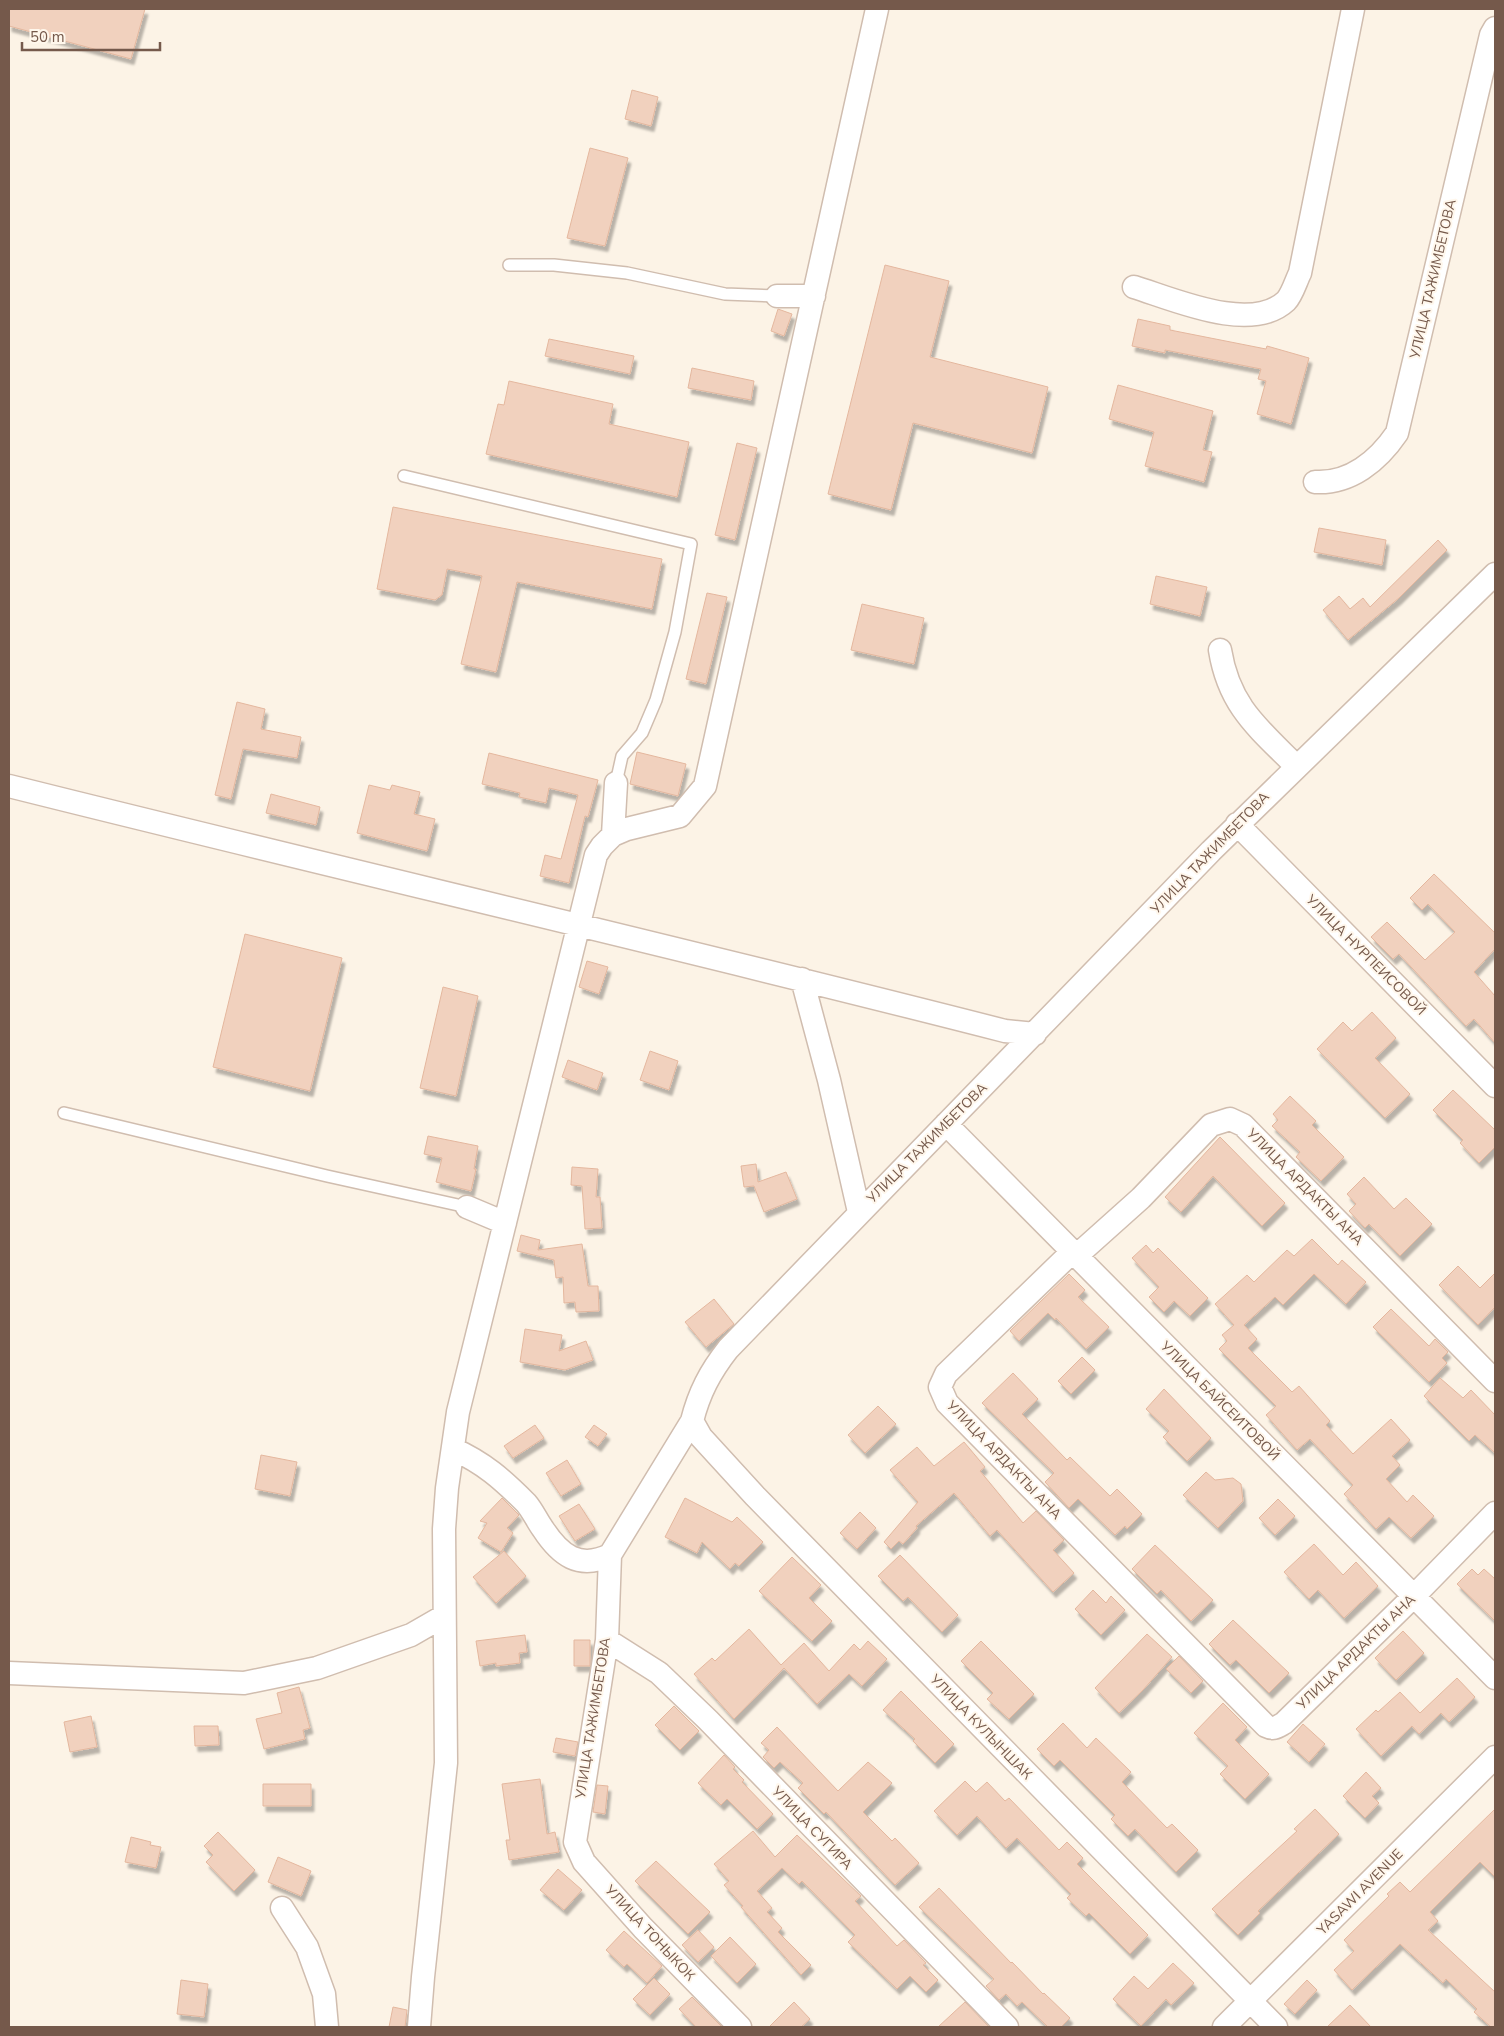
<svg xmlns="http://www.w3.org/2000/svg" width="1504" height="2036" viewBox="0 0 1504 2036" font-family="'Nunito Sans',sans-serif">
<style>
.building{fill:#f1d1be;stroke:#e4b79e;filter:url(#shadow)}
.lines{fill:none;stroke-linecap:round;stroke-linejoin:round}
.service-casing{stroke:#d0bdaf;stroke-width:14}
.minor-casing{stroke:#d0bdaf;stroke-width:25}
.service{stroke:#fff;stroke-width:11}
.minor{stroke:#fff;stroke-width:22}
.labels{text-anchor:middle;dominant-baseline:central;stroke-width:4;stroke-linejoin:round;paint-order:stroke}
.street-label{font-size:14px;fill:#75594b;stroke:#fff7ec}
</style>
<defs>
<filter id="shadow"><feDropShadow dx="3" dy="5.5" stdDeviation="1" flood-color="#0004"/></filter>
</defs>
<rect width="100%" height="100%" fill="#fcf3e6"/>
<path class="building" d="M9 9H145L131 59 9 26Z
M632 90 658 97 651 126 625 119Z
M590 148 628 158 605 246 567 238Z
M885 265 949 281 930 357 1048 387 1032 453 913 423 891 510 828 494Z
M778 309 792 314 784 336 771 331Z
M1138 319 1170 326V330L1266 349 1267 346 1309 358 1291 424 1257 414 1266 381 1258 379 1261 369 1165 350V353L1132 346Z
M549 339 634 356 630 374 545 356Z
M692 368 754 381 751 400 688 388Z
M509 381 613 404 609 424 689 442 677 497 486 454 498 404 504 405Z
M1118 385 1213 411 1203 450 1212 452 1204 482 1145 466 1154 432 1109 419Z
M737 443 757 448 735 540 715 535Z
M393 507 662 559 652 609 517 582 496 672 461 664 482 576 447 569 442 595 435 600 377 589Z
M1319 528 1386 540 1382 565 1314 552Z
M1438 540 1447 550 1399 598 1348 640 1323 610 1339 596 1350 609 1363 598 1370 607Z
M1156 576 1207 587 1200 616 1150 604Z
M707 593 727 597 706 684 686 679Z
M862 604 924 618 914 664 851 650Z
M237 702 265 709 261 729 301 737 297 758 243 749 231 799 215 795Z
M637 752 686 764 678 796 630 784Z
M489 753 598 780 588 817 585 816 569 883 540 876 545 855 561 859 578 795 549 788 546 803 519 797 520 793 482 784Z
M369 785 390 790 392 785 420 792 414 814 435 819 427 851 357 833Z
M271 794 320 807 316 825 266 813Z
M1434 874 1495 933V949L1474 972 1495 996V1043L1474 1019 1466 1026 1399 954 1393 959 1371 937 1387 922 1425 960 1455 932 1428 904 1422 910 1410 898Z
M245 934 342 958 310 1091 213 1067Z
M587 961 608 967 599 994 579 987Z
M443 987 478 996 456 1096 420 1088Z
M1372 1012 1396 1038 1375 1058 1410 1094 1385 1118 1317 1049 1343 1022 1352 1031Z
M650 1051 678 1061 669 1090 640 1080Z
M568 1060 603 1073 597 1090 562 1077Z
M1453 1090 1495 1130V1147L1479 1163 1460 1143 1463 1140 1433 1110Z
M1290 1096 1316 1121 1312 1125 1344 1157 1321 1181 1296 1157 1300 1152 1272 1126 1278 1120 1273 1114Z
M428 1136 478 1146 474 1169H476L471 1191 436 1182 442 1158 424 1154Z
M1220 1137 1285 1203 1262 1226 1213 1176 1181 1212 1165 1197Z
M756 1164 758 1182 786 1172 797 1199 764 1212 754 1186 744 1187 741 1166Z
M572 1167 598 1169 596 1197H600L602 1228 585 1229 582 1186 571 1185Z
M1364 1177 1394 1209 1406 1198 1432 1224 1400 1256 1369 1224 1365 1228 1349 1211 1356 1204 1347 1194Z
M521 1235 540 1240 538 1250 582 1244 588 1286H598L599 1311 576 1312 575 1302 564 1303 563 1277 556 1278 554 1260 517 1251Z
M1312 1239 1338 1265 1342 1260 1366 1282 1346 1304 1314 1274 1283 1305 1275 1297 1244 1325 1257 1339 1248 1348 1292 1392 1299 1386 1330 1421 1326 1425 1353 1454 1391 1419 1410 1440 1392 1456 1400 1465 1386 1479 1407 1502 1413 1495 1434 1516 1411 1538 1389 1517 1376 1529 1344 1494 1353 1485 1310 1439 1297 1450 1266 1415 1276 1406 1219 1349 1227 1341 1222 1335 1234 1325 1215 1304 1247 1275 1254 1282 1287 1250 1294 1256Z
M1146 1245 1153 1253 1158 1248 1208 1298 1190 1316 1174 1301 1164 1312 1149 1297 1159 1287 1132 1258Z
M1458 1266 1480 1288 1495 1273V1307L1478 1325 1439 1285Z
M1069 1274 1085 1290 1078 1297 1109 1327 1086 1349 1056 1318 1055 1320 1048 1313 1019 1341 1010 1331Z
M714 1299 734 1324 706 1347 685 1322Z
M1391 1309 1429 1346 1435 1339 1448 1352 1442 1358 1447 1363 1429 1382 1373 1327Z
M525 1329 562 1335 559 1351 586 1341 593 1360 565 1370 520 1362Z
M1082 1357 1095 1370 1071 1394 1058 1381Z
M1013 1373 1038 1399 1022 1414 1067 1460 1070 1457 1110 1496 1117 1489 1142 1514 1127 1529 1125 1526 1115 1535 1078 1499 1069 1508 1045 1482 1054 1473 982 1403Z
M1440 1378 1463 1398 1471 1390 1495 1415V1453L1475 1435 1469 1441 1424 1396Z
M1164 1389 1211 1438 1187 1461 1163 1437 1169 1431 1146 1409Z
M878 1406 896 1424 865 1453 848 1435Z
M535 1425 544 1438 513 1458 504 1446Z
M594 1425 607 1434 598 1446 585 1437Z
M964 1442 985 1467 980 1471 1023 1523 1036 1511 1064 1540 1053 1550 1074 1573 1053 1592 997 1530 990 1536 954 1493 916 1526 917 1528 903 1544 899 1541 891 1549 884 1542 918 1502 890 1470 917 1447 934 1466Z
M261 1455 297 1462 290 1496 255 1489Z
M567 1460 581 1484 561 1496 546 1473Z
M1206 1472 1215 1480 1233 1478 1241 1484 1243 1501 1218 1528 1183 1495Z
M502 1498 519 1515 507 1528 513 1533 501 1552 478 1538 487 1523 480 1521Z
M685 1498 732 1522 737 1517 763 1542 739 1566 735 1563 730 1569 702 1542 697 1553 665 1537Z
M1278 1499 1295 1516 1275 1535 1259 1518Z
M579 1504 595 1529 575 1541 559 1516Z
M860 1512 876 1528 857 1549 840 1533Z
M1314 1544 1343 1575 1356 1562 1378 1586 1344 1618 1318 1590 1309 1599 1284 1572Z
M1155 1545 1213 1600 1191 1621 1161 1590 1157 1594 1132 1569Z
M504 1551 526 1576 496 1603 473 1577Z
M900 1555 958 1615 942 1632 908 1597 903 1601 878 1576Z
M792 1557 821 1585 809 1598 832 1621 812 1641 759 1591Z
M1472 1569 1478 1575 1484 1569 1495 1579V1621L1457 1584Z
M1093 1590 1106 1603 1111 1596 1125 1610 1101 1635 1075 1609Z
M1233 1620 1289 1673 1269 1693 1236 1660 1230 1665 1209 1644Z
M749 1629 781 1665 804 1643 829 1671 854 1644 860 1650 868 1641 887 1659 862 1686 849 1674 817 1704 784 1668 734 1719 694 1674 712 1658 715 1661Z
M1403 1631 1424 1653 1396 1680 1375 1658Z
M1147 1634 1172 1657 1143 1690 1119 1713 1095 1688Z
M525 1635 527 1652 519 1653 520 1663 496 1666V1663L480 1666 476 1641Z
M574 1640H590V1666H574Z
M981 1641 1034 1694 1009 1719 987 1699 993 1693 961 1661Z
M1179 1656 1203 1681 1191 1693 1166 1669Z
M1457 1678 1475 1697 1449 1722 1441 1713 1419 1734 1412 1726 1381 1756 1356 1729 1376 1710 1378 1712 1400 1692 1420 1713Z
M299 1687 310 1728 303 1730 305 1739 264 1749 256 1719 282 1713 277 1693Z
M901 1691 954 1744 935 1763 913 1741 915 1739 883 1710Z
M1223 1703 1247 1727 1235 1740 1269 1774 1245 1799 1220 1774 1228 1766 1194 1733Z
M674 1706 699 1731 680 1750 655 1725Z
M91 1716 97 1747 70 1752 64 1722Z
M1063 1723 1087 1748 1096 1738 1131 1772 1122 1782 1167 1828 1172 1824 1198 1850 1176 1872 1135 1829 1128 1836 1111 1819 1115 1815 1060 1760 1054 1766 1037 1749Z
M1303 1724 1325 1744 1309 1762 1287 1742Z
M194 1726H218L219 1745 195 1746Z
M777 1727 838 1791 868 1762 892 1783 863 1812 892 1841 895 1838 919 1863 895 1885 826 1812 824 1814 798 1788 803 1783 780 1762 774 1768 763 1757 769 1750 761 1743Z
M556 1738 578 1742 575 1756 553 1752Z
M724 1755 735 1767 733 1769 744 1780 742 1782 773 1814 757 1829 727 1799 721 1805 698 1783Z
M1366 1772 1381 1788 1372 1796 1379 1803 1365 1818 1343 1796Z
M540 1779 547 1834 555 1832 559 1852 509 1860 506 1840H510L502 1784Z
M965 1781 976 1792 987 1782 1005 1801 1009 1798 1059 1850 1067 1842 1083 1858 1077 1864 1148 1935 1130 1954 1089 1913 1086 1916 1067 1898 1071 1894 1017 1838 1006 1848 977 1816 957 1835 934 1811Z
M263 1784H311V1806H263Z
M597 1785 608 1786 605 1814 593 1812Z
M1315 1809 1339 1834 1258 1911 1260 1913 1238 1935 1212 1909 1297 1831 1294 1829Z
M1495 1809V1877L1480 1862 1430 1912 1438 1921 1428 1930 1495 1992V2027H1491L1474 2012 1477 2009 1446 1979 1443 1983 1400 1944 1352 1990 1334 1970 1354 1951 1344 1940 1389 1896 1387 1894 1400 1882 1410 1892Z
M753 1831 775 1857 797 1835 861 1896 855 1901 897 1946 904 1940 926 1963 923 1965 938 1980 926 1992 910 1976 897 1989 848 1942 855 1935 802 1881 799 1884 782 1868 757 1891 772 1908 767 1912 782 1928 778 1932 811 1965 801 1975 741 1907 743 1906 724 1885 729 1881 714 1864Z
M218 1832 255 1870 234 1891 206 1862 213 1855 204 1846Z
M131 1837 151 1842 150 1845 161 1847 156 1868 125 1862Z
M278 1857 311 1871 301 1896 268 1882Z
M656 1861 710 1912 688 1934 635 1881Z
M558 1869 582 1890 564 1910 540 1890Z
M939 1888 1011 1963 1012 1962 1043 1994 1044 1993 1070 2018 1061 2027H1048L1022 2002 1017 2006 1006 1994 999 2000 986 1986 994 1979 919 1907Z
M698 1930 714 1947 698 1962 682 1945Z
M624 1931 662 1966 647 1983 627 1964 624 1967 606 1950Z
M730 1937 756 1964 737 1983 711 1956Z
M1173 1963 1194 1983 1171 2005 1166 1999 1141 2026 1113 1999 1134 1976 1148 1989Z
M654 1978 670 1994 650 2015 633 1999Z
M181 1980 208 1984 204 2017 177 2014Z
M1307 1980 1317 1990 1295 2014 1284 2004Z
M692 1997 722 2027H696L679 2009Z
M794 2002 810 2019 801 2027H769Z
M965 2002 989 2027H938Z
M1350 2005 1371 2027H1327Z
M393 2007 407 2010 405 2027H389Z"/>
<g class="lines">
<defs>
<path id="service" d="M509 265H554L627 273 725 294 777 296
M404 476 691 544 675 632 656 700 642 733 622 756 616 783
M64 1113 327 1176 467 1207"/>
<path id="minor" d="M1134 287C1173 299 1251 334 1286 301 1292 295 1296 281 1300 273L1353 9
M777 296H814
M1315 482C1350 484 1378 461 1397 433L1491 35 1495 28
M1220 650C1229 706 1258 728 1296 766
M9 786C340 869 674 946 1005 1031L1035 1034
M1237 824 1495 1086
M613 835 616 783
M802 979 829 1080 859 1212
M946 1124 1495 1678
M467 1207 505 1223
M1495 1381 1243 1125 1230 1119 1211 1125 1141 1198 1084 1249 1068 1256 946 1374 940 1387 947 1403 1266 1726C1274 1730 1277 1727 1284 1723L1413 1597 1495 1513
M692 1421 701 1437 755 1496 1276 2027
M453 1449C484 1463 502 1479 526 1503 533 1511 537 1521 543 1529 560 1555 579 1570 610 1555
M607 1640 659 1673 708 1720 1007 2027
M9 1673 244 1683 317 1668 411 1635 444 1616
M282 1908 307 1947 324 1994 327 2027
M419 2027 423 1977 446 1763 444 1529 447 1488 458 1412 596 855 602 846 613 835 627 829 680 816 705 786 877 9
M740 2027 643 1928 584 1862 575 1842 607 1640 610 1555 692 1421C699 1393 710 1372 728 1349L1211 851 1495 574
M1224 2027 1495 1757"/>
</defs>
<use href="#service" class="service-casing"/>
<use href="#minor" class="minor-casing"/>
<use href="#service" class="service"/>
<use href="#minor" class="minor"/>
</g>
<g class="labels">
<g class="street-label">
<text transform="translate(1433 279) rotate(-77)">УЛИЦА ТАЖИМБЕТОВА</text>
<text transform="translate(1210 853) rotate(-46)">УЛИЦА ТАЖИМБЕТОВА</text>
<text transform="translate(1366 955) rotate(45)">УЛИЦА НУРПЕИСОВОЙ</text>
<text transform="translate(927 1143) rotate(-45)">УЛИЦА ТАЖИМБЕТОВА</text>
<text transform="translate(1305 1187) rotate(45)">УЛИЦА АРДАКТЫ АНА</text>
<text transform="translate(1220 1401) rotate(45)">УЛИЦА БАЙСЕИТОВОЙ</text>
<text transform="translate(1004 1460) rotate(46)">УЛИЦА АРДАКТЫ АНА</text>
<text transform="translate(1356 1652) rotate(-44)">УЛИЦА АРДАКТЫ АНА</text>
<text transform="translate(593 1718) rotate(-81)">УЛИЦА ТАЖИМБЕТОВА</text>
<text transform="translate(981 1727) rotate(46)">УЛИЦА КУЛЫНШАК</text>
<text transform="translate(812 1828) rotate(46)">УЛИЦА СУГИРА</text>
<text transform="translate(1360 1892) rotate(-45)">YASAWI AVENUE</text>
<text transform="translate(650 1933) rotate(47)">УЛИЦА ТОНЫКОК</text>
</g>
</g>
<rect width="1504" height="2036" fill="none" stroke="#75594b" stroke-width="20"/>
<path d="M22 42v8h138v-8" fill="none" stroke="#75594b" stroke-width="2.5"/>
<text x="30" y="42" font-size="15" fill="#75594b" stroke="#fff7ec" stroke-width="4" paint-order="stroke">50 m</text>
</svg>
